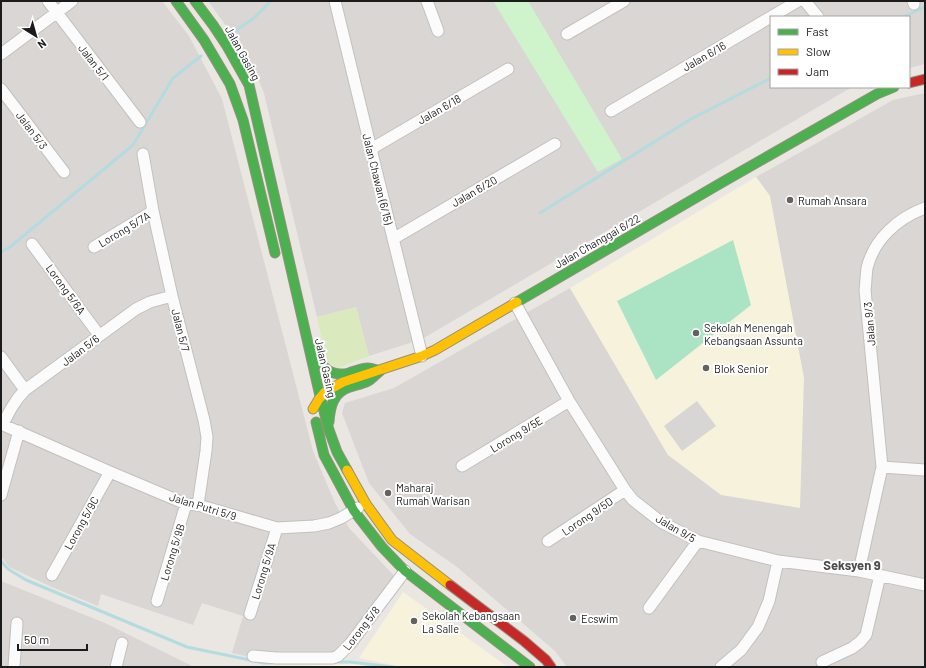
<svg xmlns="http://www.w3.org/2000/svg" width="926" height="668" viewBox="0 0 926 668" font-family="Barlow,sans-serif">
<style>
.residential{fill:#d9d6d4}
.education{fill:#f6f2dc}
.religious{fill:#d8d6d4}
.grass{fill:#dbe9be}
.park{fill:#cff3ca}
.pitch{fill:#abe4c5}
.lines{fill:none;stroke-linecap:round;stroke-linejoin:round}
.stream{stroke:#b3dce0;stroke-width:3}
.street-casing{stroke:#c2c1bf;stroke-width:13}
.fast-casing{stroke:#94927b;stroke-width:11}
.slow-casing{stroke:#94927b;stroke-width:11}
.jam-casing{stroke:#94927b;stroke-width:11}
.street{stroke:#fcfbfb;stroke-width:11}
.fast{stroke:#4caf50;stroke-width:9}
.slow{stroke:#ffc107;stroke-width:9}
.jam{stroke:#c62828;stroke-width:9}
.poi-dot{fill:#636261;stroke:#fff;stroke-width:1.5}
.labels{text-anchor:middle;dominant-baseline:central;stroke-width:4;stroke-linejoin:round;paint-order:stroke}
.street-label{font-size:11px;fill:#1b1b1b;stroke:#fff}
.poi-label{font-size:11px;fill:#1b1b1b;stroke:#fff;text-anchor:start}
.quarter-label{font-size:13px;font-weight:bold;fill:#4e4e4e;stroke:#fff}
</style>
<rect width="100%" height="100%" fill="#eae6e2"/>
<path class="residential" d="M1 1H162L189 36 222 99 313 451 335 503 349 528 400 582 343 658 263 660 232 653 243 616 202 603 193 625 101 594 98 606 52 587 9 567 1 556Z
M208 1H925V64L909 68V17H771V87H852L422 339 369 356 356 307 317 317 264 93 255 71 246 53Z
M925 93V667H567L555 651 457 567 410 534 369 483 342 413 345 403 394 388 570 288 668 455 770 196 756 177 893 100Z
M1 581 105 623 194 667H1Z"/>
<path class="education" d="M756 177 770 196 804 378 800 508 721 495 668 455 570 288Z
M403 592 508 667H402L359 658Z
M360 664 368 667H273V666Z"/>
<path class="religious" d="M697 401 716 426 682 451 664 426Z"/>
<path class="grass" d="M356 307 369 356 338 368 327 363 317 317Z"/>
<path class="park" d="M493 1H528L622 159 598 172Z"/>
<path class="pitch" d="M733 240 751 305 656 380 617 301Z"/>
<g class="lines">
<path class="stream" d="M903 17 925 7
M228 36 254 18 271 1
M540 213 691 119 771 78
M1 252 10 247 133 145 173 78 201 56
M1 561 8 569 26 580 187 647 264 663H271
M335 662H350L393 667"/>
<defs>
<path id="street" d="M48 1 140 122
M335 1 371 149 422 356
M427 1 438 31
M805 1 818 17
M913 1 914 4
M567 34 624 1
M1 54 72 1
M1 89 64 172
M611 111 798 1
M371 149 508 69
M143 154 153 211 172 296 204 420 207 437 206 451 198 505
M393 239 555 144
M32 244 99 335
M94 247 153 211
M515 303 569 401 625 490 633 500 661 522 698 541 778 561 859 571 925 585
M1 357 25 390
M1 424 110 472 186 504 198 505 277 528 314 526 329 523 341 518 358 508
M3 424C9 412 15 400 25 390L136 309 150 302 172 296
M462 466 569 401
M882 467 925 470
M1 495 19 431
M548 541 625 490
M859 571 882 467 865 290C866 283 866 275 867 268 874 239 898 218 925 208
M52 575 110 472
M157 601 186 504
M649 608 698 541
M250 614 277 528
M253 656 276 658H333L338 656 350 644 405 571
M822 662 852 648 860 642 866 635 880 575
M14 667 17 623
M116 667 122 643
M721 667 741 650 758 627 769 601 778 561"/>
<path id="fast" d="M176 1 204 40 230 84 243 120 275 253
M195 1 213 25 227 46 249 85 320 396 329 430 337 452 347 470
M517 302 721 183 877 94 894 87
M312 350C321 365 329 378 349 373 355 371 361 368 368 368 372 368 376 370 380 371
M316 422 324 455 354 511 382 547 405 571 530 667
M329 422C330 407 333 392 350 387 356 385 362 384 368 381 372 379 376 374 380 371"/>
<path id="slow" d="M313 409 319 399 325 392 343 382 422 356 435 350 517 302
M347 470 366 504 392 540 450 585"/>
<path id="jam" d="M909 83 925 79
M450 585 524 641 546 660 551 667"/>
</defs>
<use href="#street" class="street-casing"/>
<use href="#fast" class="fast-casing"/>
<use href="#slow" class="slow-casing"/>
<use href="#jam" class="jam-casing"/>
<use href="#street" class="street"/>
<use href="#fast" class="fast"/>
<use href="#slow" class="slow"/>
<use href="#jam" class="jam"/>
</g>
<g class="poi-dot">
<circle cx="790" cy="200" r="4"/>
<circle cx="696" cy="333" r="4"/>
<circle cx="706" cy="368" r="4"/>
<circle cx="388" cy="493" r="4"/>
<circle cx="573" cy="618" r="4"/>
<circle cx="414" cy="621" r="4"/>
</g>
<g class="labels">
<g class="street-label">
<text transform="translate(243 53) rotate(61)">Jalan Gasing</text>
<text transform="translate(704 56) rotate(-30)">Jalan 6/16</text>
<text transform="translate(94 62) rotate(52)">Jalan 5/1</text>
<text transform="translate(439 109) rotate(-30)">Jalan 6/18</text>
<text transform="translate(32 130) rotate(53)">Jalan 5/3</text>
<text transform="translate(378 179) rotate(76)">Jalan Chawan (6/15)</text>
<text transform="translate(474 191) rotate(-30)">Jalan 6/20</text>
<text transform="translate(124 229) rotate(-31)">Lorong 5/7A</text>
<text transform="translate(597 241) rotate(-30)">Jalan Changgai 6/22</text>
<text transform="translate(66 289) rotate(54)">Lorong 5/6A</text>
<text transform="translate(869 324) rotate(-95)">Jalan 9/3</text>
<text transform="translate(181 330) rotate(76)">Jalan 5/7</text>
<text transform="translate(80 350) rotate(-37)">Jalan 5/6</text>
<text transform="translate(326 368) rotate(77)">Jalan Gasing</text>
<text transform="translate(516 434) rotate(-31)">Lorong 9/5E</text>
<text transform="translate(203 506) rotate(17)">Jalan Putri 5/9</text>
<text transform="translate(587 516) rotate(-34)">Lorong 9/5D</text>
<text transform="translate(81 523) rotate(-61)">Lorong 5/9C</text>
<text transform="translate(676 528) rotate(30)">Jalan 9/5</text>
<text transform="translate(172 552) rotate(-73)">Lorong 5/9B</text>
<text transform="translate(263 571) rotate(-73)">Lorong 5/9A</text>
<text transform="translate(361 628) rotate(-52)">Lorong 5/8</text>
</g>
<g class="poi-label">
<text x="798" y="200">Rumah Ansara</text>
<text x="704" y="327">Sekolah Menengah<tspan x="704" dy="13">Kebangsaan Assunta</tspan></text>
<text x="714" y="368">Blok Senior</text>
<text x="396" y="487">Maharaj<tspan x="396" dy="13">Rumah Warisan</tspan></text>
<text x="422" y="615">Sekolah Kebangsaan<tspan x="422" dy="13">La Salle</tspan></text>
<text x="581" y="618">Ecswim</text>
</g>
<g class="quarter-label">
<text x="852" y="565">Seksyen 9</text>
</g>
</g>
<rect width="926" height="668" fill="none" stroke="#1b1b1b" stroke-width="4"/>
<rect x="770" y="16" width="140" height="72" fill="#ffffff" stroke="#a4a4a4"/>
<rect x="778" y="29" width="20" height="6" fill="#4caf50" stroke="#a4a4a4"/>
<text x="806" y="36" font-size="12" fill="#1b1b1b">Fast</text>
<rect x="778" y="49" width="20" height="6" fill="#ffc107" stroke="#a4a4a4"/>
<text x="806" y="56" font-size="12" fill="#1b1b1b">Slow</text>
<rect x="778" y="69" width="20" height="6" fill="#c62828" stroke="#a4a4a4"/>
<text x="806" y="76" font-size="12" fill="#1b1b1b">Jam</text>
<g transform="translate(36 36) rotate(143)" stroke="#ffffff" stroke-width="3" paint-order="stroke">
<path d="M0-3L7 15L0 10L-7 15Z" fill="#1b1b1b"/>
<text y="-6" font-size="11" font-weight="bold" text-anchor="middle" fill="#1b1b1b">N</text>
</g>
<path d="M18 644v6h69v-6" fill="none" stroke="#1b1b1b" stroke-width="2"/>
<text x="24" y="644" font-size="12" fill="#1b1b1b" stroke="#ffffff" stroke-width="3" paint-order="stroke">50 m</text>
</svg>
